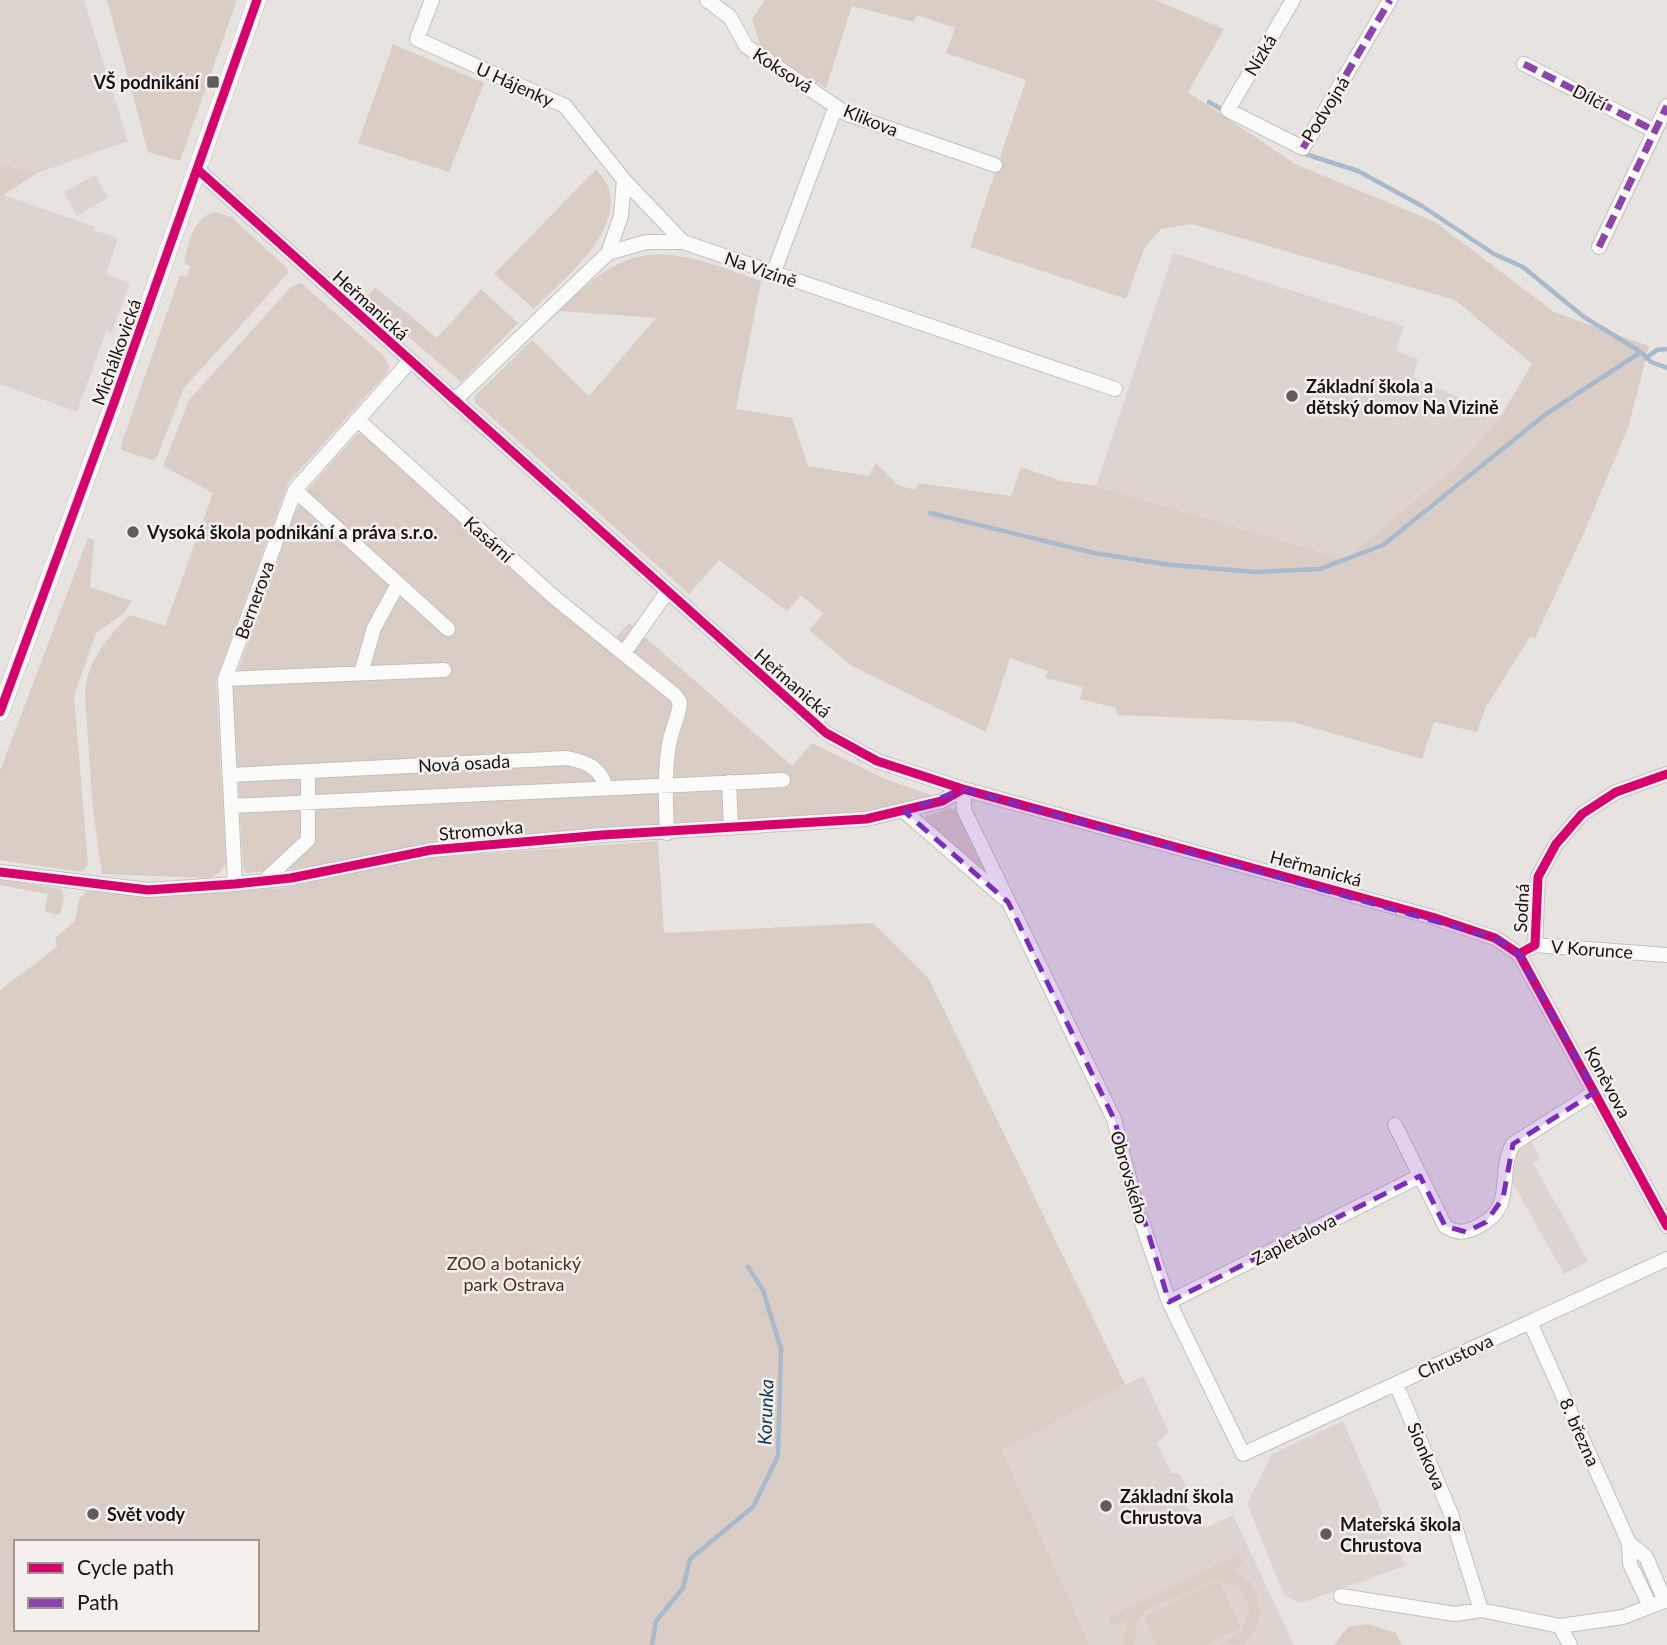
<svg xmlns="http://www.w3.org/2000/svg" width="1667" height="1645" viewBox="0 0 1667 1645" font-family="Lato,sans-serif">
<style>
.built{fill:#ddd4d0}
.green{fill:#dacdc6;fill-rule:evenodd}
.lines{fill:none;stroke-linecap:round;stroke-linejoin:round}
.stream{stroke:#a8bacb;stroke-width:4.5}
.minor-casing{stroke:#c3c0c0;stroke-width:16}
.tertiary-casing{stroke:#c3c0c0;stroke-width:19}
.minor{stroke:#fbfbfa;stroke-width:14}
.tertiary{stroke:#fbfbfa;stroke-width:18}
.quiet{stroke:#8e44ad;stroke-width:7;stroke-dasharray:14 7;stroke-linecap:butt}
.cycleway-casing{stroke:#f5efed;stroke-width:13}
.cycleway{stroke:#d6006c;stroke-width:9}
.marked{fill:#7b2cbf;fill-opacity:0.2;stroke:#7b2cbf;stroke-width:5;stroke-dasharray:14 9;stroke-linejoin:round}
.poi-dot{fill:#5f5d5c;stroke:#f5efed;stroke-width:2.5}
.labels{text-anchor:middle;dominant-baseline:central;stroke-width:5;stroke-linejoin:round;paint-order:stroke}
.street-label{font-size:18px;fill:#171514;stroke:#f5efed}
.poi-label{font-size:18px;font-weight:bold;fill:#171514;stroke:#f5efed;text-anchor:start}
.park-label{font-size:18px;fill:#582b12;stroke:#f5efed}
.water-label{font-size:19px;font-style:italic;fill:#0e3c5e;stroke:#f5efed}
</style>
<rect width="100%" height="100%" fill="#e6e3e1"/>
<path class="built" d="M0 0H84L128 141 37 173 0 164Z
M95 175 108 198 77 216 64 192Z
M4 195 95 227 94 230 118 239 106 274 130 283 111 333 106 332 77 412 0 384V197Z
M1173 253 1404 326 1396 351 1418 359 1413 377 1501 416 1456 467 1344 559 1096 486Z
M1532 1142 1541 1158 1533 1163 1588 1261 1564 1274 1500 1160Z
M1143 1376 1169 1432 1157 1443 1171 1473 1180 1474 1187 1489 1182 1497 1196 1527 1202 1524 1205 1528 1233 1515 1294 1645H1090L1002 1450 1065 1413Z
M1343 1421 1405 1566 1301 1603 1284 1595 1247 1503 1272 1454Z"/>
<path class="green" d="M107 0H237L180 161 148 152Z
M765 0H1155L1224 29 1188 92 1295 164 1435 222 1554 312 1649 346 1628 428 1583 535 1535 638 1530 637 1486 707 1477 732 1434 722 1422 759 1293 722 1117 715 1116 708 1080 699 1083 687 1045 678 1048 671 1010 658 986 732 852 666 809 630 823 614 801 595 787 611 719 560 689 594 475 402 474 397 532 340 589 396 656 318 559 311C635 233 668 248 761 281L736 409 792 418 808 466 869 476 876 463 898 485 915 490 918 483 1011 496 1021 467 1061 481 1096 486 1344 559 1456 467 1501 416 1532 364 1455 300 1192 224 1161 229 1145 247 1126 299 970 247 1026 80 946 53 955 28 917 15 914 22 852 6 826 88 762 52 752 19Z
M393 44 484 83 449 172 358 143Z
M0 164 37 173 0 197Z
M596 169C601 176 609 184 610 192 618 239 562 279 534 309L494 274Z
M214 212 231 217 287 268 288 273 184 388 156 459 152 460 121 450V445L180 275 187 277 191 266 184 263C188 244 193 218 214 212Z
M301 283 383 355 389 366 387 373 288 483 216 680 226 864 219 873 210 878 102 874 93 811 85 696C86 661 107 638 130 615L165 626 213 493 163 466 189 400 291 287Z
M375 287 437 338 481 289 518 323 461 382 365 299Z
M365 433 608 646 629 623 792 766 812 743 885 779 936 797 890 811 246 873 243 868 233 685 293 517 308 489 357 434Z
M88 538 94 540 90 587 132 601 124 613 96 633 74 696 88 865 82 872 0 860V771Z
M951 808 958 811 989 876 925 821V816Z
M658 841 664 933 873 923 929 979 1125 1384 1002 1450 1090 1645H0V990L57 947 55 938 75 921 79 899 87 891 153 897 282 888 428 858ZM16 1542H257V1629H16Z
M0 879 61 889 64 898 61 912 56 915 45 911 48 894 0 885Z
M1240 1554 1244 1564 1231 1570C1263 1584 1269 1619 1245 1643L1219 1645 1241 1632 1250 1610 1240 1588 1217 1579 1146 1610 1136 1624 1135 1645H1124L1126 1620 1112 1626 1108 1617Z
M1219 1581 1241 1628 1206 1645H1157L1144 1617Z
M1368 1624 1396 1633 1402 1645H1334L1348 1627Z"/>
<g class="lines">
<path class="stream" d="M1209 102 1226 112
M1302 153 1358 171 1422 206 1494 254 1523 267 1584 317 1641 352
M1646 358 1657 350 1667 349
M930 513 1094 553 1171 565 1255 572 1320 569 1383 545 1546 414 1641 352 1651 362 1667 368
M652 1645 656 1621 683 1588 690 1559 753 1507 778 1456 781 1349 763 1290 748 1267"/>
<defs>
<path id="minor" d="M432 0 417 39 565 106 624 180 621 216 608 253
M707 0 730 17 746 46 847 114 995 165
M1293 0 1228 110 1303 148 1390 0
M1524 64 1655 131
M197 169 826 733 877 761 963 789 1432 917 1495 938 1519 954 1667 1226
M624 180 683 242
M1599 247 1667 106
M773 274 836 106
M454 401 608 253 646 242H683L1115 389
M358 420 555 598 675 695 680 702C679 717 671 730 669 745 664 774 666 803 667 833
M295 490 448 629
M624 653 667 592
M361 673 374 628 398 584
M225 679 444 670
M230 775 567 758C587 762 600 767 606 788
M729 782 731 828
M231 806 783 780
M905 812 1005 899
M0 872 148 890 235 884 291 878 431 850 602 835 866 819 942 801 963 789 964 810 1114 1119 1136 1205 1169 1302 1243 1454 1667 1259
M264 881 308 840V771
M235 884 225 679 295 490 410 361
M1535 945 1538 877 1556 844 1582 814 1616 792 1667 774
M1530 948 1535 945 1667 955
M1395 1125 1445 1226C1457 1234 1465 1233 1477 1227 1518 1207 1496 1175 1513 1144L1595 1092
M1169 1302 1420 1176
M1530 1322 1629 1543 1630 1564 1650 1606
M1396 1384 1451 1514 1481 1610
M1629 1543 1646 1557 1665 1601
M1341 1596 1455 1614 1481 1610 1560 1626 1623 1617 1667 1600
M1560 1626 1570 1645"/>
<path id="tertiary" d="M0 712 115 400 257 0"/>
</defs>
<use href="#minor" class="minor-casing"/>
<use href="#tertiary" class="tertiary-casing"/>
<use href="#minor" class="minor"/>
<use href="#tertiary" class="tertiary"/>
<path class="quiet" d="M1524 64 1655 131
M1303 148 1390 0
M1599 247 1667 106"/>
<defs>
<path id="cycleway" d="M197 169 826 733 877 761 963 789 1432 917 1495 938 1519 954 1667 1226
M0 712 115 400 257 0
M0 872 148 890 235 884 291 878 431 850 602 835 866 819 942 801 963 789
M1519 954 1535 945 1538 877 1556 844 1582 814 1616 792 1667 774"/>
</defs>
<use href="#cycleway" class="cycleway-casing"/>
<use href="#cycleway" class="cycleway"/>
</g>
<path class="marked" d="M963 789 1495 938 1519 954 1595 1092 1513 1144 1503 1198 1486 1222 1466 1232 1445 1226 1420 1176 1169 1302 1114 1119 1008 902 905 812Z"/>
<g class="poi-dot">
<rect x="206" y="75" width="14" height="14" rx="3.5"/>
<circle cx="1292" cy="396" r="7"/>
<circle cx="133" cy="532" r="7"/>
<circle cx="1106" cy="1506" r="7"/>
<circle cx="93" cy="1514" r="7"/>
<circle cx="1326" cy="1534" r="7"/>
</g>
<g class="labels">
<g class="street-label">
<text transform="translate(1260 55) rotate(-59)">Nízká</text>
<text transform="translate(783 70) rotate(33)">Koksová</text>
<text transform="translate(515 84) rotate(24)">U Hájenky</text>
<text transform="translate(1590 97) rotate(27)">Dílčí</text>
<text transform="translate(1325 109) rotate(-58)">Podvojná</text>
<text transform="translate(871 120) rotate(22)">Klikova</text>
<text transform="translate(761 269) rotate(19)">Na Vizině</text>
<text transform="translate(371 305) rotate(42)">Heřmanická</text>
<text transform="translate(116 352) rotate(-70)">Michálkovická</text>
<text transform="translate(489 539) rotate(42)">Kasární</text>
<text transform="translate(254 600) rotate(-70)">Bernerova</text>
<text transform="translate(793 683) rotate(41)">Heřmanická</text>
<text transform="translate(464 763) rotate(-3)">Nová osada</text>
<text transform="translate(481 830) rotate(-5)">Stromovka</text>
<text transform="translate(1316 868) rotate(15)">Heřmanická</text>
<text transform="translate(1521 908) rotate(-87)">Sodná</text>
<text transform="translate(1592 949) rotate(4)">V Korunce</text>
<text transform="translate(1608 1082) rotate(62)">Koněvova</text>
<text transform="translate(1130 1177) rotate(74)">Obrovského</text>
<text transform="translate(1294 1239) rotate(-27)">Zapletalova</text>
<text transform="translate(1455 1356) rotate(-25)">Chrustova</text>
<text transform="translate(1580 1432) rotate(66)">8. března</text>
<text transform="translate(1427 1456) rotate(67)">Sionkova</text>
</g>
<g class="poi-label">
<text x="199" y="82" text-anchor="end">VŠ podnikání</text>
<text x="1306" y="386">Základní škola a<tspan x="1306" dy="21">dětský domov Na Vizině</tspan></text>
<text x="147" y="532">Vysoká škola podnikání a práva s.r.o.</text>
<text x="1120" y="1496">Základní škola<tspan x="1120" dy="21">Chrustova</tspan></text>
<text x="107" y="1514">Svět vody</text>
<text x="1340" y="1524">Mateřská škola<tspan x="1340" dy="21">Chrustova</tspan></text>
</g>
<g class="park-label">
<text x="514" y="1263">ZOO a botanický<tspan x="514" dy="21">park Ostrava</tspan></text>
</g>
<g class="water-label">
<text transform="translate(765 1412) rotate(-88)">Korunka</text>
</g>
</g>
<rect x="14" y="1540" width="245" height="91" fill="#f5efed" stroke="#9c9896" stroke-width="2"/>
<rect x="28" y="1563" width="35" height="10" fill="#d6006c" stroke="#9c9896" stroke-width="2"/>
<text x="77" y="1575" font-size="21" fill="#171514">Cycle path</text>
<rect x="28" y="1598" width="35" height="10" fill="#8e44ad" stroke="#9c9896" stroke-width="2"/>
<text x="77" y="1610" font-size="21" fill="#171514">Path</text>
</svg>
